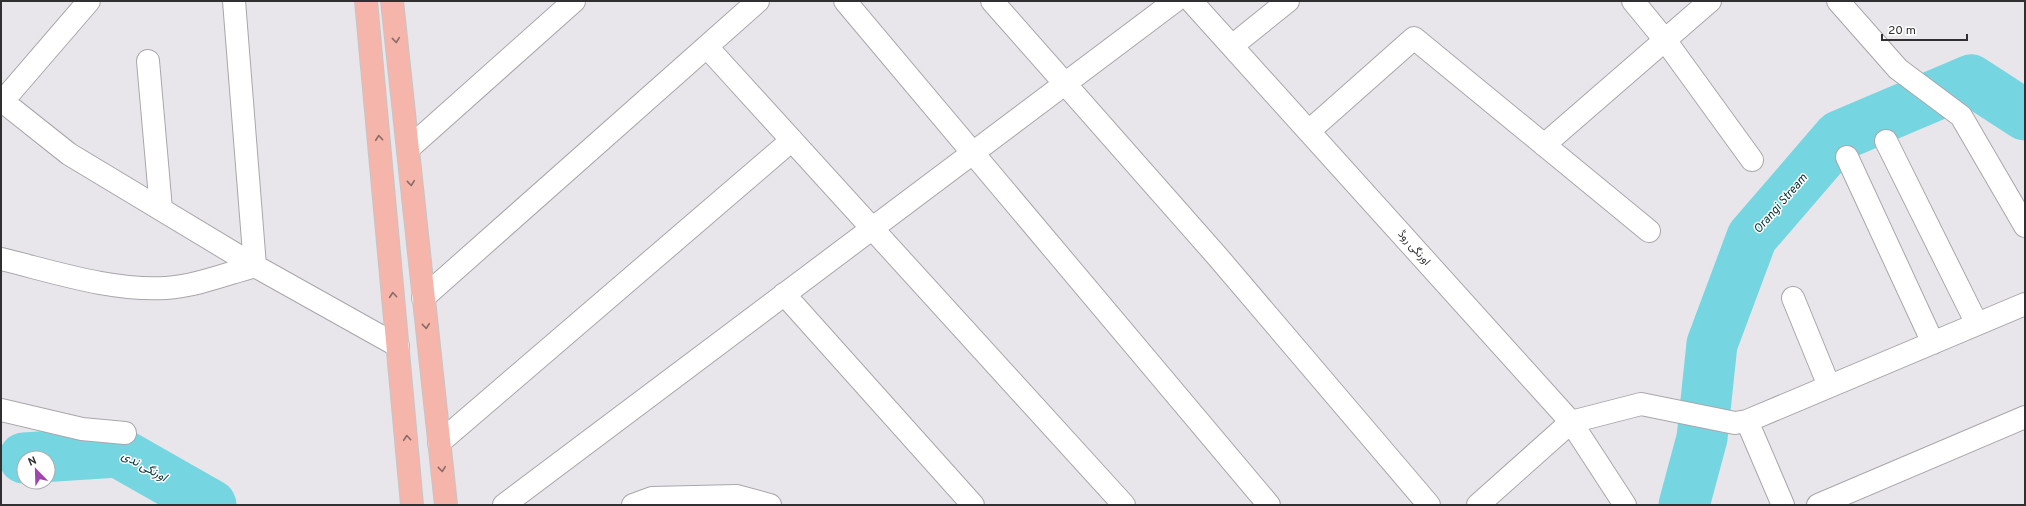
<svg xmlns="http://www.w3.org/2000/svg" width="2026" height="506" viewBox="0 0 2026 506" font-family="Overpass,Vazirmatn,sans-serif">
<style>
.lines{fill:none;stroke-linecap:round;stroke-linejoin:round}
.river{stroke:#75d6e2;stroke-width:51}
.minor-casing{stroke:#a9a6ab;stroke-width:24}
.major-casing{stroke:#c5c5c5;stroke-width:24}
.minor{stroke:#fff;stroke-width:22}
.major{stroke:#f6b5aa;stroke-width:22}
.oneway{stroke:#896b67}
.labels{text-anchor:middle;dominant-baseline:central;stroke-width:3;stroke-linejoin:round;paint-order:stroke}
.street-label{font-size:11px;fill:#302f31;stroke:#fff}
.water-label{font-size:12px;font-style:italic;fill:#003035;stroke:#fff}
</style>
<rect width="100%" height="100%" fill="#e9e6eb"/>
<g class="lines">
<path class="river" d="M24 458 118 452 211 505
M1684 505 1702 438 1712 344 1752 237 1839 136 1971 80 2025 115"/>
<defs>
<path id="minor" d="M845 1 1269 505
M992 1 1217 256 1429 505
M1191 1 1571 422 1625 505
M1633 1 1665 40 1752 160
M1838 1 1898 69 1961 116 2025 226
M1232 46 1288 1
M707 47 1124 505
M148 61 161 209
M1 100 69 154 255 266 398 346
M2 102 89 1
M1309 131 1414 38 1649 231
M1886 141 1977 324
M1544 145 1710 1
M408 149 574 1
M1847 157 1933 343
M1 259C55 272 110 291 166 288 196 286 226 274 255 266L234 1
M784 294 973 505
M423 298 758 1
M1793 298 1829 386
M1 410 82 429 125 433
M439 443 792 140
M504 505 1175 1
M633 505 652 498 737 496 770 505
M1478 505 1571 422 1641 404 1735 423 1747 421
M1783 505 1747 421 2025 304
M1818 505 2025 417"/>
<path id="major" d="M366 1 412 505
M392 1 446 505"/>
</defs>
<use href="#minor" class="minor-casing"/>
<use href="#major" class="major-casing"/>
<use href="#minor" class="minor"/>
<use href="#major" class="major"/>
</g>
<defs><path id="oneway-chevron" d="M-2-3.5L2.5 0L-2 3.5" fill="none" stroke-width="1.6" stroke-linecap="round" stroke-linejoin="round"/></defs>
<g class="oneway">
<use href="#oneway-chevron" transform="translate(396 40) rotate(84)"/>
<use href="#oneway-chevron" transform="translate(379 138) rotate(-95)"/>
<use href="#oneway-chevron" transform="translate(411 183) rotate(84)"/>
<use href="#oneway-chevron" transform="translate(393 295) rotate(-95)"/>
<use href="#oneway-chevron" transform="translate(426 326) rotate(84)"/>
<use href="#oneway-chevron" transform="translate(407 438) rotate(-95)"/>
<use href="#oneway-chevron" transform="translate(442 469) rotate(84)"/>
</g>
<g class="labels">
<g class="street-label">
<text transform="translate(1414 248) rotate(48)">اورنگی روڈ</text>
</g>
<g class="water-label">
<text transform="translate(1781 204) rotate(-49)">Orangi Stream</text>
<text transform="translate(144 467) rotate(29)">اورنگی ندی</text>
</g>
</g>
<rect width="2026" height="506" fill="none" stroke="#302f31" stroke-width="4"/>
<g transform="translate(36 470) rotate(337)"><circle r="19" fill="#ffffff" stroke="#acacad"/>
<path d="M0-3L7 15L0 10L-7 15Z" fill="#a045b0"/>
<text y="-6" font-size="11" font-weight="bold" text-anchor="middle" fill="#302f31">N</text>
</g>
<path d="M1882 34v6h85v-6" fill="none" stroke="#302f31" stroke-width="2"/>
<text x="1888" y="34" font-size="12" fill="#302f31" stroke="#ffffff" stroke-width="3" paint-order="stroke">20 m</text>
</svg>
